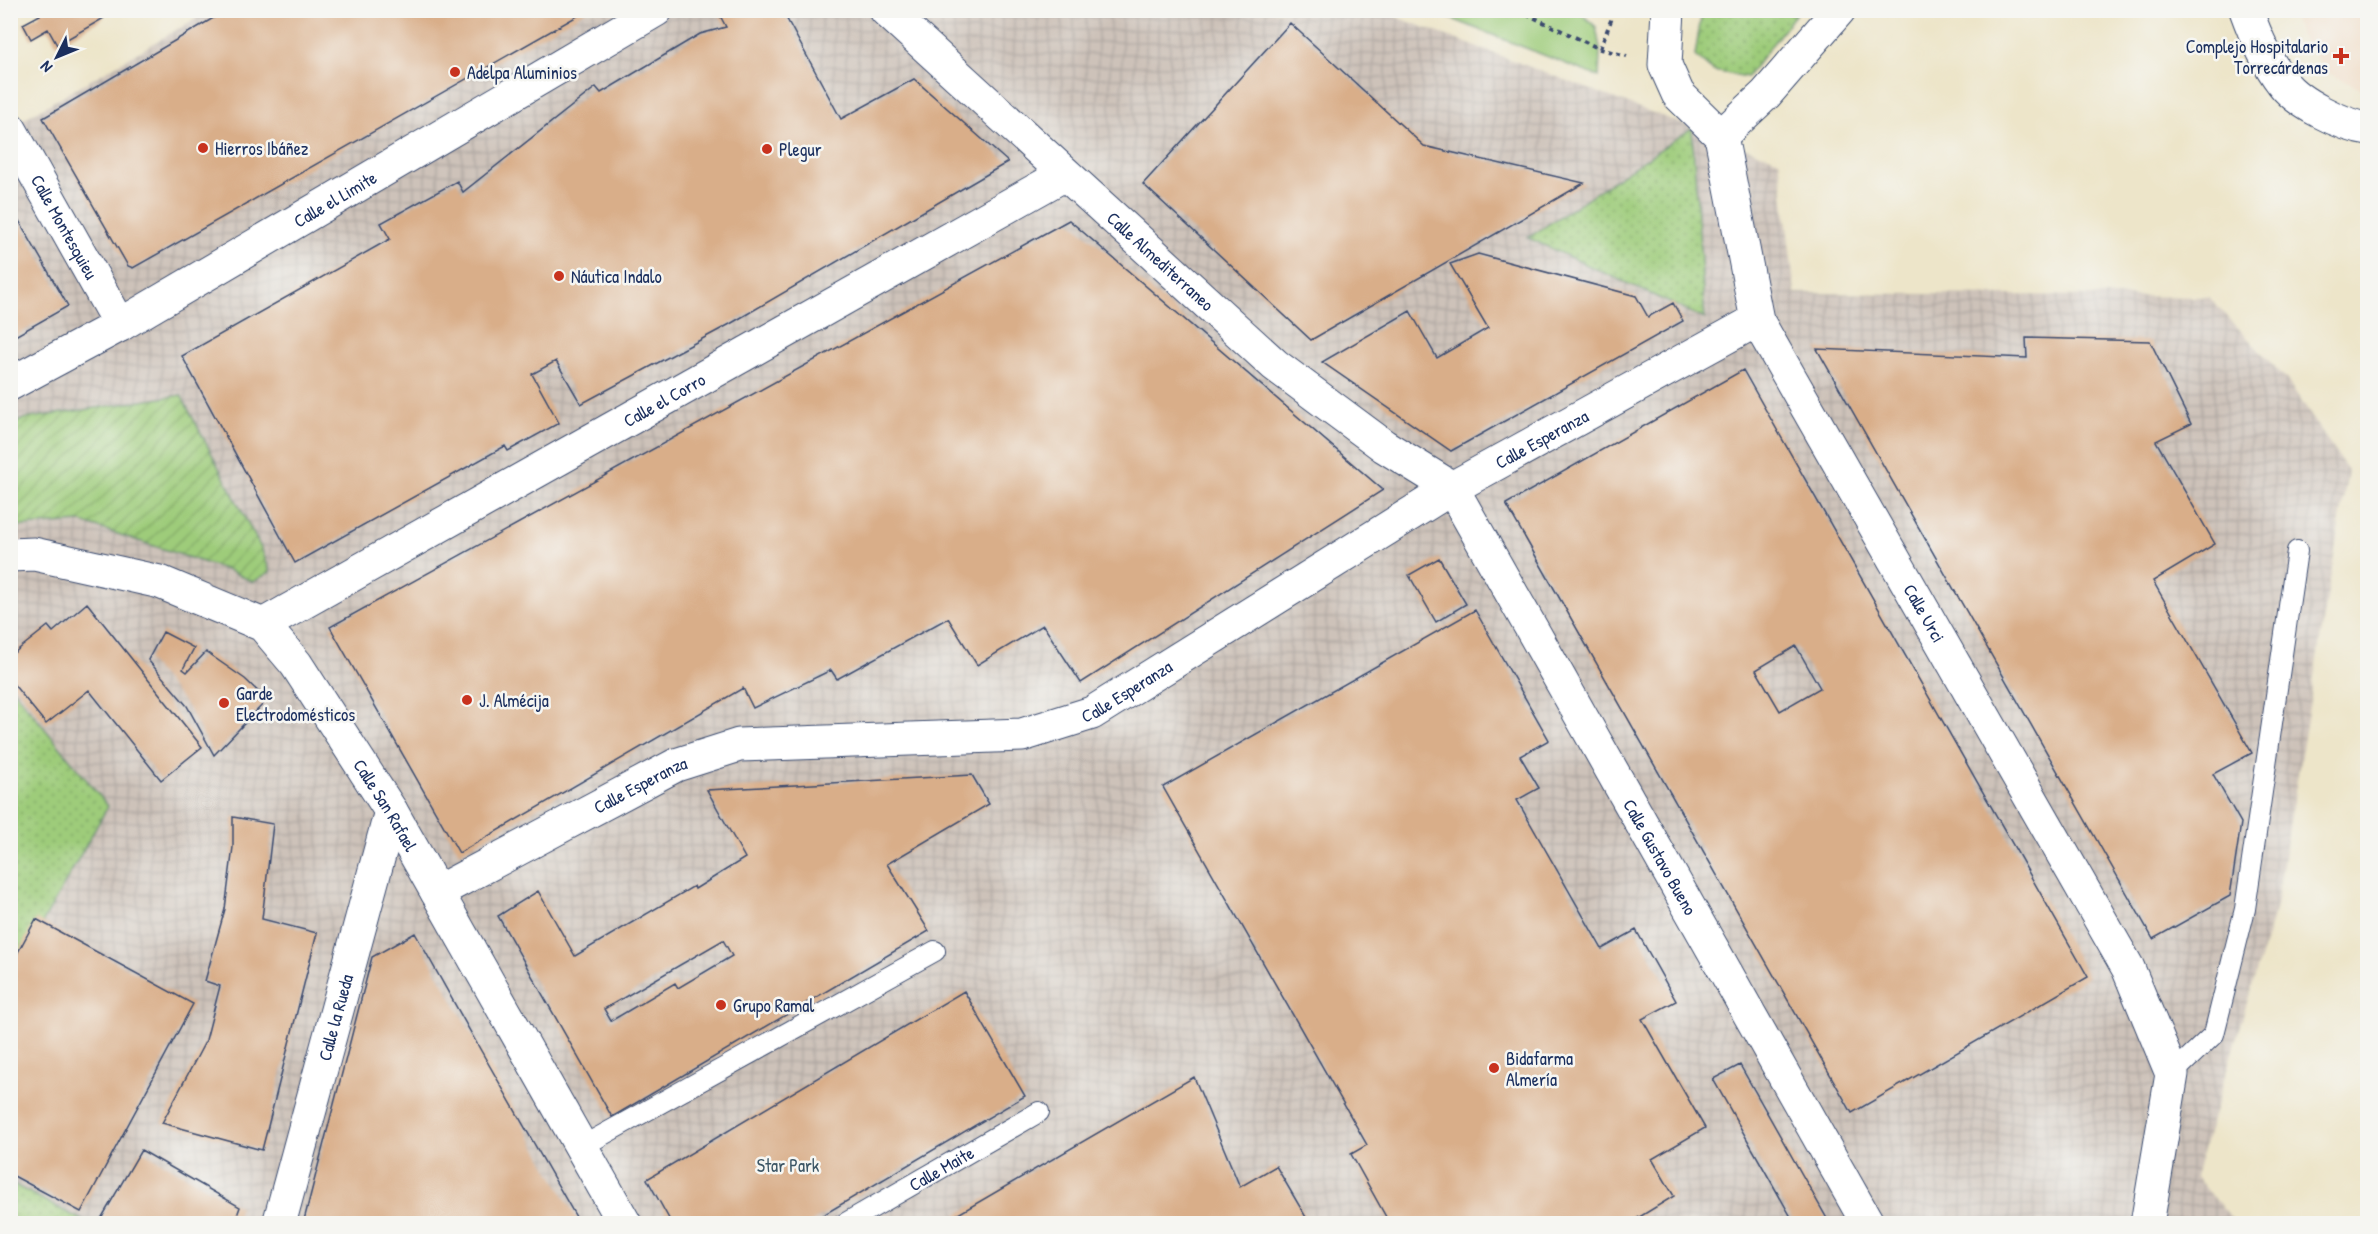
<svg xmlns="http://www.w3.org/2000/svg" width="2378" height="1234" viewBox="0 0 2378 1234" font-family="'Patrick Hand',sans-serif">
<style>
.built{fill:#efd6bc}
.industrial{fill:url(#industrial-grid)}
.grass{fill:url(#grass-dots);stroke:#5c7e6c;stroke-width:1.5}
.park{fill:#9ecc7a;stroke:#5c7e6c;stroke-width:1.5}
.garden{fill:url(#garden-furrows);stroke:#5c7e6c;stroke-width:1.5}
.building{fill:#d9ae89;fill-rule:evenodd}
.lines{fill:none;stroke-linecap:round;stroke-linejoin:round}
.service-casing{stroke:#3a4a6e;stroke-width:22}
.minor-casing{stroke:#3a4a6e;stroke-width:35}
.tertiary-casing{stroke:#3a4a6e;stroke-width:35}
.path{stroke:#3a4a6e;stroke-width:4;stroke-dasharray:4.5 4.5;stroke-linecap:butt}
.service{stroke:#fff;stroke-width:20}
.minor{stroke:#fff;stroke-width:33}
.tertiary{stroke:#fff;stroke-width:33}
.poi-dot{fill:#c8321e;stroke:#f6f6f2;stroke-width:2}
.labels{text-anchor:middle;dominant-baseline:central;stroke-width:5;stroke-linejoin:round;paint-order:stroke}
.poi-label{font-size:18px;fill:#1b2f5e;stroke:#f6f6f2;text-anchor:start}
.street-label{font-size:18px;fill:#1b2f5e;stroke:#f6f6f2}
.park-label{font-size:18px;fill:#3c5665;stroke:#f6f6f2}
</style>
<defs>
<pattern id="industrial-grid" width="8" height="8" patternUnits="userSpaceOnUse" patternTransform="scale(1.5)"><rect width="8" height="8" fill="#cdc2b9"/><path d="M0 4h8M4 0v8" fill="none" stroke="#afa7a1"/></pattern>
<pattern id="grass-dots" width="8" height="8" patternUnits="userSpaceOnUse" patternTransform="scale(1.5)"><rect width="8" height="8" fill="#9ecc7a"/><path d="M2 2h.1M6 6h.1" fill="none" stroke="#80a667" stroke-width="1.8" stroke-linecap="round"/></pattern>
<pattern id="garden-furrows" width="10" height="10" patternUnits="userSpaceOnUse" patternTransform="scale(1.5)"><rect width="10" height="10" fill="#9ecc7a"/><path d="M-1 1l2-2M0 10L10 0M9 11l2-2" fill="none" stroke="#80a667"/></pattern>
</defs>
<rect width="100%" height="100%" fill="#f6f6f2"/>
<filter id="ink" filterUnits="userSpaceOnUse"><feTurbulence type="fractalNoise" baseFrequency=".0167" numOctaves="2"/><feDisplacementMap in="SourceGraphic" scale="12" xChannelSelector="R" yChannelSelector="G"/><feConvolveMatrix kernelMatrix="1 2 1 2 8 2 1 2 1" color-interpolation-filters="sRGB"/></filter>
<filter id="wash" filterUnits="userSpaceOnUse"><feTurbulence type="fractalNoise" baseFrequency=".008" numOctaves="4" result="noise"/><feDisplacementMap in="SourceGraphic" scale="24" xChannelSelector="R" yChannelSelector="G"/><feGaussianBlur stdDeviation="1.35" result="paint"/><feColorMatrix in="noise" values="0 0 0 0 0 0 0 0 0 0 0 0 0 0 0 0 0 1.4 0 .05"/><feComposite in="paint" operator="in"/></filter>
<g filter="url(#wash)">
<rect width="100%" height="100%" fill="#ede5c9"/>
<path class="built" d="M2291 11H2367V92L2328 73 2302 39Z"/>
<path class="industrial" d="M209 11H1380L1779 160 1795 293 2209 297 2287 380 2348 471 2276 906 2195 1176 2236 1223H87L11 1183V979L108 806 11 687 10 127Z"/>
<path class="grass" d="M1702 11V10L1798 11 1747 77 1713 71 1695 56Z
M1692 128 1705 319 1528 238Z
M11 687 108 806 11 979Z
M11 1183 87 1223H11Z"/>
<path class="park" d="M1432 11H1578L1596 27 1600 49 1599 77Z"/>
<path class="garden" d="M181 395 262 550 270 572 253 582 230 571 81 522 11 527V426L23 419Z"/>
<g id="blocks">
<path class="building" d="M37 10H100L104 18 57 45 48 29 31 39 23 24 40 15Z
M227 10H588L133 268 128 266 43 118Z
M717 10H782L841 119 914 79 1008 162 730 324 581 404 556 361 532 374 559 423 508 451 505 446 295 563 182 356 390 239 381 223 457 181 463 192 596 87 601 93 700 34 726 27Z
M1290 23 1424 146 1584 183 1311 340 1143 184Z
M10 205 68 306 10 339Z
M1069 220 1383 490 1081 683 1043 625 977 665 948 618 837 679 831 670 753 708 743 688 459 853 330 627Z
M1478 254 1636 296 1648 317 1673 303 1683 321 1451 451 1322 362 1410 311 1437 358 1488 328 1450 264Z
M2026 338 2150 341 2191 424 2156 441 2215 544 2153 581 2252 753 2213 774 2241 823 2230 896 2153 939 1817 349 2027 358Z
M1743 370 2088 977 1852 1113 1506 504ZM1796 646 1820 688 1780 711 1756 670Z
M1439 558 1466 604 1436 622 1409 575Z
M87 603 202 747 161 780 89 690 46 724 10 680V656L48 626 53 632Z
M1475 610 1549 740 1520 756 1539 788 1517 800 1602 949 1636 930 1676 1001 1642 1019 1705 1128 1652 1159 1674 1196 1628 1224H1390L1351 1154 1367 1145 1163 787Z
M163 632 194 648 183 669 187 672 206 652 245 679 267 700 214 755 187 706 148 660Z
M972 775 989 804 887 864 929 931 612 1117 498 916 538 891 575 956 694 886 695 889 745 858 707 790ZM723 940 732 956 678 988 675 983 611 1021 604 1009Z
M233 817 273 824 262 919 317 933 262 1150 162 1123 206 1040 220 986 205 981 225 909 233 847Z
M36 919 193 1004 81 1212 10 1174V967Z
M415 933 480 1049 580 1224H303L372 957Z
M964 991 1025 1096 808 1224H672L647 1179Z
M1740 1065 1830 1224H1795L1713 1079Z
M1194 1077 1240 1187 1276 1166 1310 1224H941Z
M141 1150 240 1207 234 1224H98Z"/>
</g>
</g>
<g filter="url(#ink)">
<use href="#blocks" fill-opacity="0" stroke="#3a4a6e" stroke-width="1.5"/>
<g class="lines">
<defs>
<g id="service">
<path d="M2172 1074 2214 1034 2245 909 2297 551"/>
<path d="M581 1147 935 951"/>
<path id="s1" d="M844 1224 1039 1112"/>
</g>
<g id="minor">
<path id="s2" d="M886 10 1275 365 1384 446 1452 488 1868 1224"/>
<path d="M1668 10 1665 65 1678 94 1721 136 1766 94 1839 10"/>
<path d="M2246 10C2255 35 2266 61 2282 82 2297 103 2342 125 2368 129"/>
<path id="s3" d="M10 129 120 325"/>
<path id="s4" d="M1721 136 1757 320 2128 968 2172 1074 2147 1224"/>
<path id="s5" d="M10 384 120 325 656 10"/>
<path id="s6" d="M263 625 1065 174"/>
<path id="s7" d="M437 892 676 765 739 745 1022 735 1092 713 1452 488 1757 320"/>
<path id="s8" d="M279 1224 391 811"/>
</g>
<g id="tertiary">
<path id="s9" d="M10 555 34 554 160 582 263 625 296 664 391 811 625 1224"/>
</g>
</defs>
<use href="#service" class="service-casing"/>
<use href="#minor" class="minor-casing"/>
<use href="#tertiary" class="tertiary-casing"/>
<path class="path" d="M1518 10 1600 49 1627 56
M1600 49 1615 10"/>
<use href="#service" class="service"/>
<use href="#minor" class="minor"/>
<use href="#tertiary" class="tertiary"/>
</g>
</g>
<g class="poi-dot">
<path d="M2338 47h6v6h6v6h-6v6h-6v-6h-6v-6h6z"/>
<circle cx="455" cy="72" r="6"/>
<circle cx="203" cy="148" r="6"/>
<circle cx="767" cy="149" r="6"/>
<circle cx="559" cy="276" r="6"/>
<circle cx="467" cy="700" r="6"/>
<circle cx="224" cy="703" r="6"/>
<circle cx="721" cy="1005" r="6"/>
<circle cx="1494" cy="1068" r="6"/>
</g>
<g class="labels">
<g class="poi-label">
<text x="2328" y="46" text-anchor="end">Complejo Hospitalario<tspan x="2328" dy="21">Torrecárdenas</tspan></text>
<text x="467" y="72">Adelpa Aluminios</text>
<text x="215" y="148">Hierros Ibáñez</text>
<text x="779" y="149">Plegur</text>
<text x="571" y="276">Náutica Indalo</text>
<text x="236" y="693">Garde<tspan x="236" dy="21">Electrodomésticos</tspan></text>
<text x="479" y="700">J. Almécija</text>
<text x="733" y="1005">Grupo Ramal</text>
<text x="1506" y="1058">Bidafarma<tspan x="1506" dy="21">Almería</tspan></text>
</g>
<g class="street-label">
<text stroke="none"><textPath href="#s5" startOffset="374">Calle el Limite</textPath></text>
<text stroke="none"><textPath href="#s3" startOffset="112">Calle Montesquieu</textPath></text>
<text stroke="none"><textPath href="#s2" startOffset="372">Calle Almediterraneo</textPath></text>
<text stroke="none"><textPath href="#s6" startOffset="460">Calle el Corro</textPath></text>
<text stroke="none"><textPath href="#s7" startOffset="1220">Calle Esperanza</textPath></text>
<text stroke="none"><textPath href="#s4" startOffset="525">Calle Urci</textPath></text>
<text stroke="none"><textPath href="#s7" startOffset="734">Calle Esperanza</textPath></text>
<text stroke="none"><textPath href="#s7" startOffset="230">Calle Esperanza</textPath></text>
<text stroke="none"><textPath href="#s9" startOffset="483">Calle San Rafael</textPath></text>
<text stroke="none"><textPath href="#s2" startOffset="1166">Calle Gustavo Bueno</textPath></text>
<text stroke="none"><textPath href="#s8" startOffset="214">Calle la Rueda</textPath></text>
<text stroke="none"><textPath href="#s1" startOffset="112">Calle Maite</textPath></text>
</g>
<g class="park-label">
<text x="788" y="1165">Star Park</text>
</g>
</g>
<rect width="2378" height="1234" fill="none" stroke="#f6f6f2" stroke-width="36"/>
<g transform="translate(57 57) rotate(227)" stroke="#f6f6f2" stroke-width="4.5" paint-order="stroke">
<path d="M0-4.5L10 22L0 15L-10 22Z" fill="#1b2f5e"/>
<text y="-9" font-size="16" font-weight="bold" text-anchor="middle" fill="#1b2f5e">N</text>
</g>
</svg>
